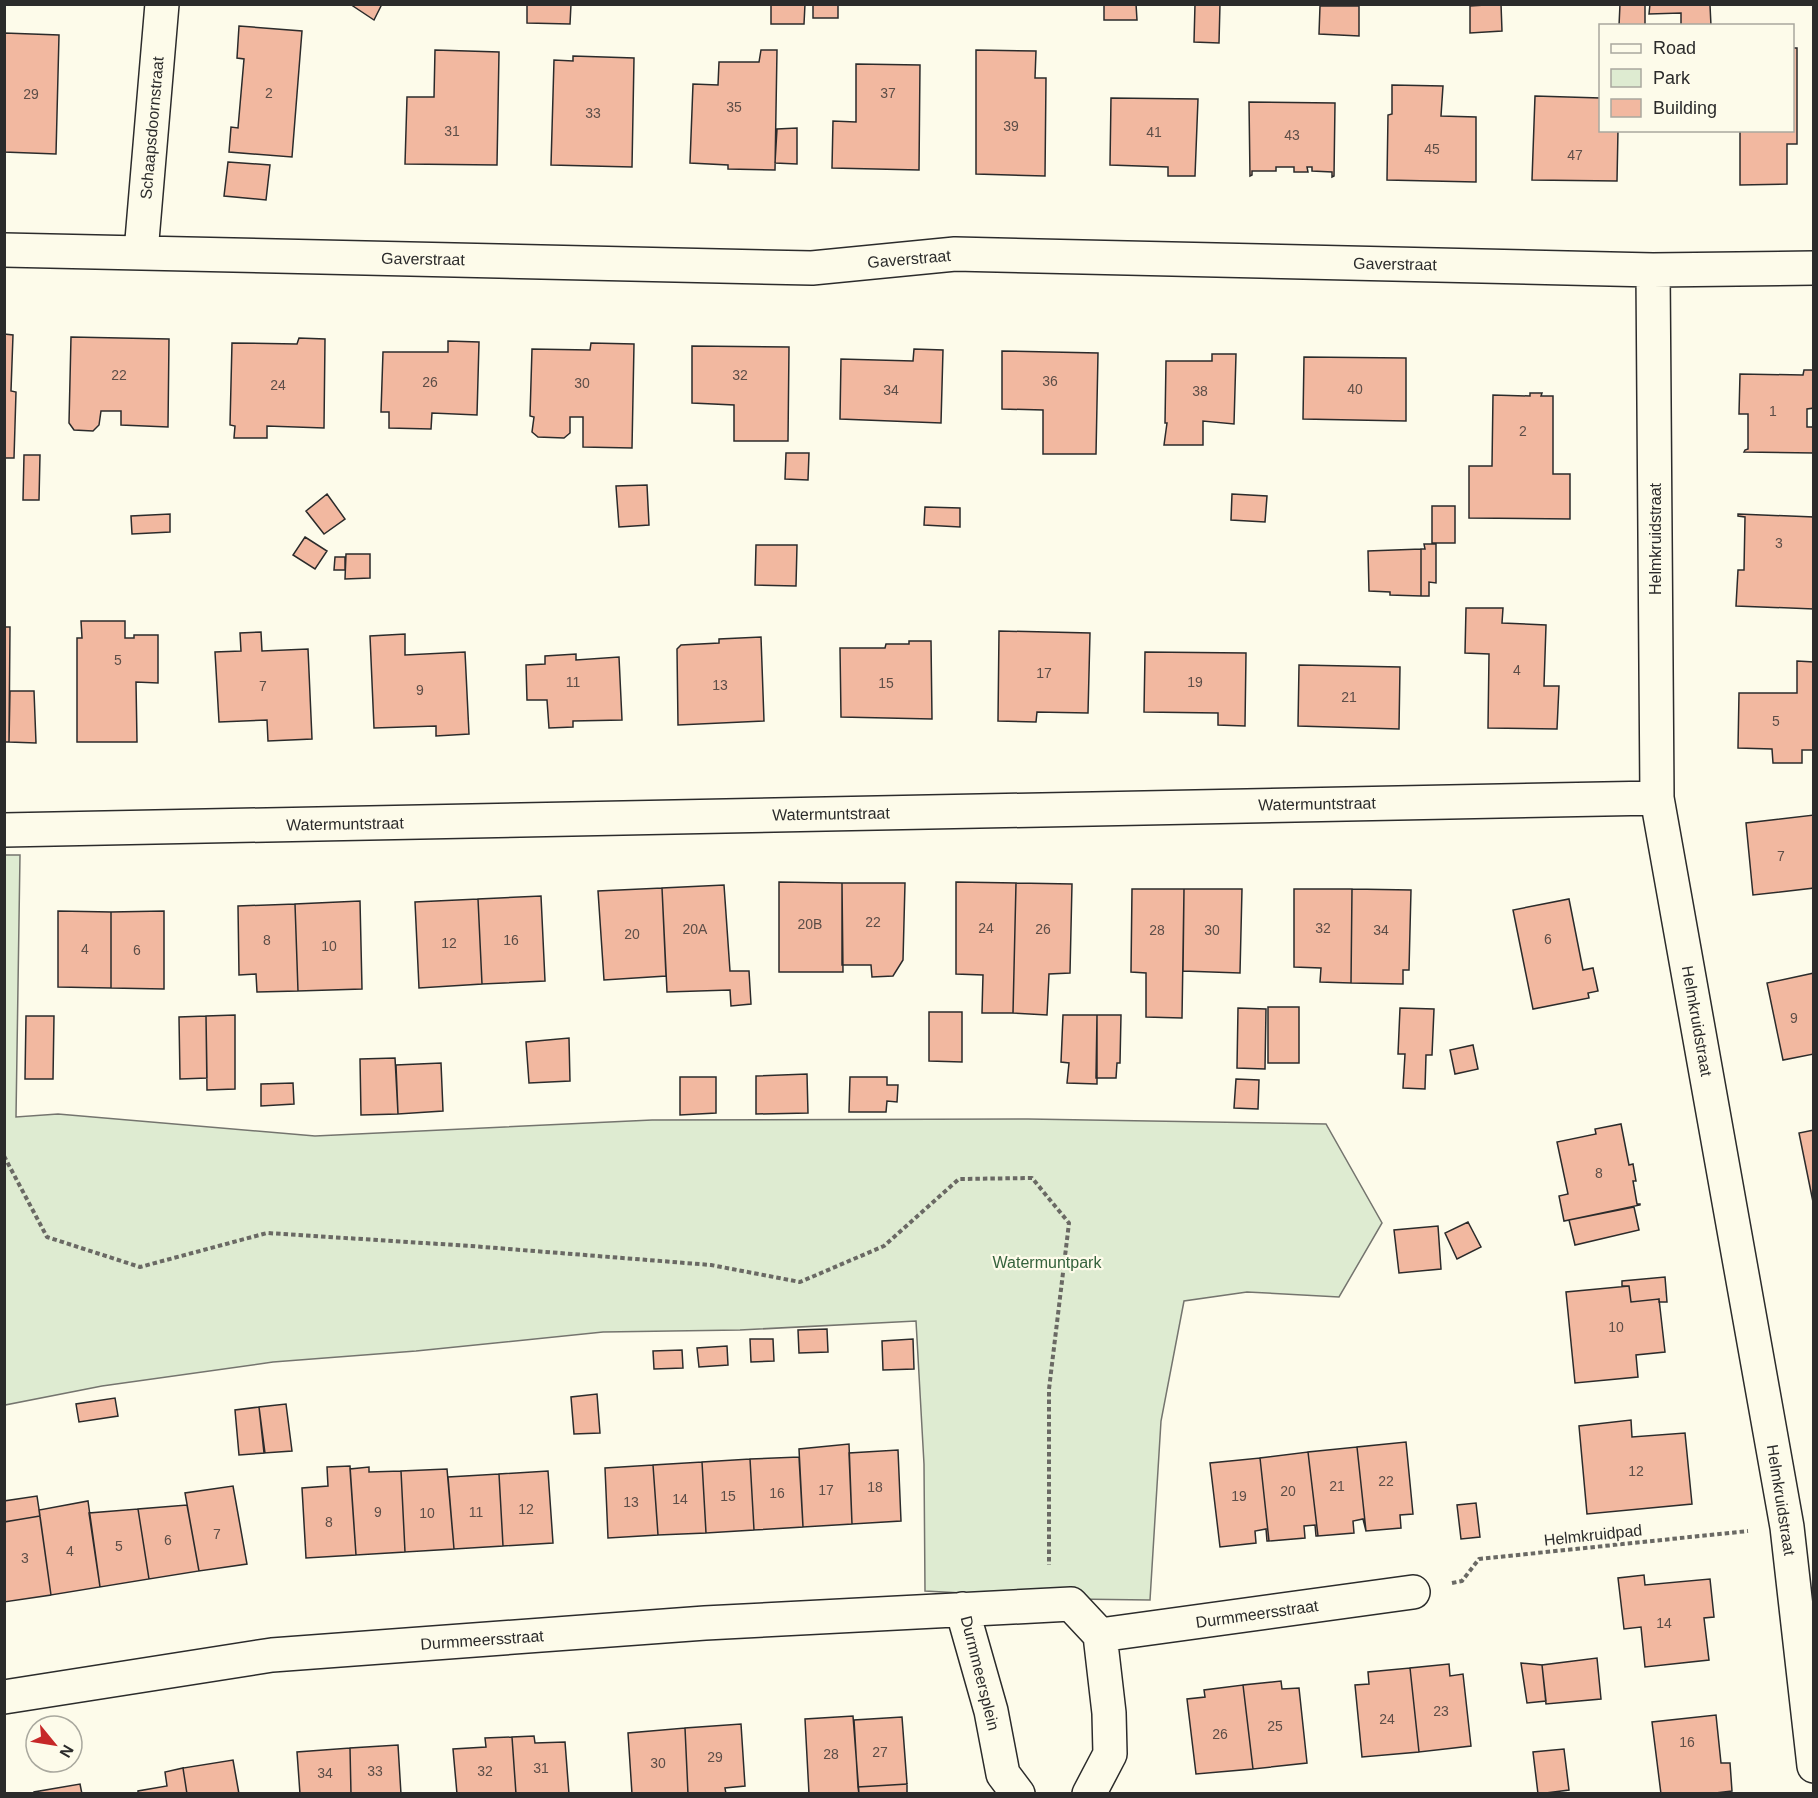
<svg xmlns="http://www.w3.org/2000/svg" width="1818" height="1798" viewBox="0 0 1818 1798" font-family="Helvetica,sans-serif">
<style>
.green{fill:#deebd1;stroke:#74746e;stroke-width:1.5}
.building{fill:#f2b8a0;stroke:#2b2b2b;stroke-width:1.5}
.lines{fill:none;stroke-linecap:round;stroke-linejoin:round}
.minor-casing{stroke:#2b2b2b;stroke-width:36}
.path{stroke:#6a6964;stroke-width:4;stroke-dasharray:4.5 3;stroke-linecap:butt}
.minor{stroke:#fdfbea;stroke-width:33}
.labels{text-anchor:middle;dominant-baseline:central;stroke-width:4.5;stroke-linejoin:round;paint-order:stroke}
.number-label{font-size:14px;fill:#5d4e48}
.street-label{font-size:16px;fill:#2b2b2b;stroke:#fdfbea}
.park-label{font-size:16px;fill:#34623c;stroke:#fdfbea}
</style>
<rect width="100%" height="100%" fill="#fdfbea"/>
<path class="green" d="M4 855H20L16 1117 58 1114 315 1136 652 1120 1028 1119 1326 1124 1382 1223 1339 1297 1247 1292 1184 1301 1161 1421 1150 1600 1072 1599 925 1591 924 1464 916 1321 740 1330 603 1332 416 1351 273 1362 102 1386 5 1405Z"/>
<path class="building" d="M350 4H382L374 20Z
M527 4H571L570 24 527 23Z
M771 4H805L804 24H771Z
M813 4H838V18H813Z
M1104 4H1136L1137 20H1104Z
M1195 4H1220L1219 43 1194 42Z
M1501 4 1502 31 1470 33V6Z
M1620 4H1645V26H1619Z
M1650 4 1710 5 1711 26H1681V13L1649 14Z
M1320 6H1359V36L1319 34Z
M239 26 302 31 292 157 229 152 231 127 238 128 244 59 237 58Z
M4 33 59 35 56 154 4 152Z
M1792 48H1797V144H1787V184L1740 185V130H1792Z
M435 50 499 52 497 165 405 164 407 97H434Z
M761 50H777L775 170 728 169V165L690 163 693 84 718 85 719 62H759Z
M976 50 1036 51 1035 78H1046L1045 176 976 174Z
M573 56 634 58 632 167 551 165 554 60 573 61Z
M856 64 920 65 919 170 832 168 833 121 856 122Z
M1392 85 1443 86 1441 116 1476 117V182L1387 180 1388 115 1392 114Z
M1535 96 1600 98V130H1618L1617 181 1532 180Z
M1111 98 1198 99 1195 176H1168V167L1110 165Z
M1249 102 1335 103 1334 176 1332 177V172L1312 171V167H1307L1308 172H1294V167H1276V171H1252V175L1250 176Z
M797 128V164L775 163 777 129Z
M228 162 270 165 266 200 224 196Z
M4 334 13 335 11 391 16 392 14 458H4Z
M71 337 169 339 168 427 121 425V411H101L99 425 93 431 74 430 69 423Z
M299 338 325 339 324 428 267 426V438H234L235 426 230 425 232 343 297 344Z
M448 341 479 342 477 415 432 413 431 429 389 428V412H381L383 352H448Z
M591 343 634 344 632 448 583 447V417H570V433L564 438 538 437 532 432 534 417 530 416 532 349 590 350Z
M692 346 789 347 788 441H734V405L692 403Z
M914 349 943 350 941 423 840 419 841 359 913 361Z
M1002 351 1098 353 1096 454H1043V410L1002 409Z
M1212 354H1236L1234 424 1203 421V445H1164L1167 423H1165L1166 361H1212Z
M1304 357 1406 358V421L1303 419Z
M1804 370H1814V408L1807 409V427H1814V453L1744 452 1745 450 1748 449V414H1739L1740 374 1803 375Z
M1530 393H1542L1541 396H1553V474H1570V519L1469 518V466H1492L1493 395 1530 396Z
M786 453H809L808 480 785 479Z
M24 455H40L39 500H23Z
M647 485 649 525 619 527 616 486Z
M327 494 345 519 324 534 306 511Z
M1232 494 1267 496 1265 522 1231 520Z
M1432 506H1455V543H1432Z
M925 507 960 508V527L924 525Z
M170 514V532L132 534 131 516Z
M1738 514 1814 517V609L1736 606 1738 570H1744L1745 517 1738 516Z
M305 537 327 551 315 569 293 555Z
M1424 544H1436V583L1429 582V596H1421V549H1425Z
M756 545H797L796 586 755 585Z
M1421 549V596L1390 595V592L1369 591 1368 551Z
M346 554H370V578L345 579Z
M335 557H345V570H334Z
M1466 608H1503L1502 623 1546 625 1544 686H1559L1557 729 1488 728 1489 654 1465 653Z
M81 621H125V638H134V635H158V683L136 682 137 742H77V638H82Z
M4 627H10L9 742H4Z
M999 631 1090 633 1088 713 1037 712 1036 722 998 721Z
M261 632 262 651 308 649 312 739 268 741 267 720 219 722 215 652 241 651 240 633Z
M405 634V655L465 652 469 734 436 736V726L374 728 370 636Z
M761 637 764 721 678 725 677 649 681 645 719 643V639Z
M909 641H931L932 719 841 717 840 648H885L886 644H909Z
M1145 652 1246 653 1245 726 1218 725V713L1144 712Z
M576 654V660L619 657 622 720 573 721V727L549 728 547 700H527L526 665 545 664V656Z
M1797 661 1814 662V750H1802V763H1773L1772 749 1738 748 1739 693H1797Z
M1299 665 1400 667 1399 729 1298 726Z
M10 691H34L36 743 9 742Z
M1814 815V888L1753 895 1746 823Z
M779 882 842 883 843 972H779Z
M956 882 1016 883 1013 1013H982L983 975 956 974Z
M842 883H905L903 960 893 976 872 977 871 965H842Z
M1016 883 1072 884 1070 973 1049 974 1047 1015 1013 1013Z
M724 885 730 971H749L751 1004 731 1006 730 990 667 992 662 888Z
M662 888 666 976 604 980 598 891Z
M1132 889H1184L1182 1018 1146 1017V973L1131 972Z
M1184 889H1242L1240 973 1183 971Z
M1294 889H1352L1351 983 1320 982 1321 968 1294 967Z
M1352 889 1411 890 1409 970H1403V984L1351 983Z
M541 896 545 981 482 984 478 899Z
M478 899 482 984 419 988 415 902Z
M1569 899 1583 970 1593 968 1598 991 1588 993 1589 998 1533 1009 1513 910Z
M360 901 362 989 298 991 295 904Z
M295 904 298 991 257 992 256 974 239 975 238 906Z
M58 911 111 912V988L58 987Z
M164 911V989L111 988V912Z
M1814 973V1054L1783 1060 1767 983Z
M1268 1007H1299V1063H1268Z
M1238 1008 1266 1009 1265 1069 1237 1068Z
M1400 1008 1434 1009 1432 1055H1426L1425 1089 1403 1088 1405 1054H1398Z
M929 1012H962V1062L929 1061Z
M235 1015V1089L207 1090 206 1016Z
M1063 1015H1097V1084L1067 1083 1069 1063 1061 1062Z
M1097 1015H1121L1120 1063H1117L1116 1078H1096Z
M26 1016H54L53 1079H25Z
M206 1016 207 1078 180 1079 179 1017Z
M569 1038 570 1081 529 1083 526 1042Z
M1473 1045 1478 1069 1455 1074 1450 1050Z
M395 1058 398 1114 361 1115 360 1059Z
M441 1063 443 1111 398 1114 396 1065Z
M807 1074 808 1113 756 1114V1076Z
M680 1077H716V1113L680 1115Z
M850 1077H887V1085H898L897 1102 887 1101 886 1112H849Z
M1236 1079 1259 1080 1258 1109 1234 1108Z
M293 1083 294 1104 261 1106V1084Z
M1621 1124 1629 1165 1633 1164 1636 1181H1633L1637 1204H1640V1205L1564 1221 1559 1196 1568 1194 1557 1142 1596 1134 1595 1129Z
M1814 1130V1201L1813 1202 1799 1133Z
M1634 1207 1639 1230 1575 1245 1569 1220Z
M1468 1222 1481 1247 1457 1259 1445 1233Z
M1438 1226 1441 1269 1399 1273 1394 1230Z
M1665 1277 1667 1302H1659V1299L1631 1302 1629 1286H1622V1281Z
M1629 1286 1631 1302 1659 1299 1665 1352 1636 1355 1638 1377 1575 1383 1566 1292Z
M827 1329 828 1352 799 1353 798 1330Z
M750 1339H773L774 1361 751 1362Z
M913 1339 914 1369 883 1370 882 1341Z
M727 1346 728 1365 699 1367 697 1348Z
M682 1350 683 1368 654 1369 653 1351Z
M597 1394 600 1433 574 1434 571 1397Z
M115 1398 118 1416 79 1422 76 1404Z
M286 1404 292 1451 264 1453 259 1407Z
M259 1407 265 1453 239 1455 235 1410Z
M1631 1420 1632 1437 1685 1433 1692 1504 1587 1514 1579 1426Z
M1406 1442 1413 1514 1400 1515 1401 1528 1366 1531 1357 1447Z
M849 1444 852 1524 803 1527 799 1449Z
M1357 1447 1366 1531 1363 1519 1353 1521 1354 1533 1318 1536 1308 1452Z
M898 1450 901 1521 852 1524 849 1453Z
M1308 1452 1318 1536H1316L1315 1525 1304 1526 1305 1538 1269 1541 1260 1458Z
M799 1457 803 1527 754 1530 750 1459Z
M1260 1458 1269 1541H1267L1266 1529 1255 1531 1256 1543 1220 1547 1210 1463Z
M750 1459 754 1530 706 1533 702 1462Z
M702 1462 706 1533 658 1535 653 1465Z
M653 1465 658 1535 608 1538 605 1468Z
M350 1466 356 1555 306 1558 302 1488 328 1486 327 1467Z
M369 1467V1472L401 1471 405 1552 356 1555 350 1469Z
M447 1469 454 1549 405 1552 401 1471Z
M548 1471 553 1543 503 1546 499 1474Z
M499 1474 503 1546 454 1549 448 1477Z
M233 1486 247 1564 199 1571 185 1493Z
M37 1496 40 1516 4 1522V1501Z
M88 1501 100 1587 51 1595 39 1510Z
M1476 1503 1480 1537 1461 1539 1457 1505Z
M187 1505 199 1571 149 1579 138 1509Z
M138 1509 149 1579 100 1587 89 1513Z
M40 1516 51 1595 4 1602V1522Z
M1644 1575 1645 1585 1710 1579 1714 1617 1704 1618 1709 1660 1645 1667 1641 1627 1624 1629 1618 1578Z
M1597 1658 1601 1699 1546 1704 1542 1665Z
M1521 1663 1542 1665 1546 1701 1527 1703Z
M1449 1664 1450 1676 1463 1674 1471 1746 1419 1752 1410 1668Z
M1410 1668 1419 1752 1362 1757 1355 1685 1369 1684 1368 1672Z
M1281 1681 1282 1689 1299 1688 1307 1763 1253 1769 1243 1685Z
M1243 1685 1253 1769 1196 1774 1187 1699 1205 1697 1204 1690Z
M1716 1715 1721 1763H1730L1732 1791 1707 1794H1661L1652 1722Z
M853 1716 859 1794H809L805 1719Z
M902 1717 907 1784 858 1787 854 1720Z
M741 1724 745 1786 725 1788 726 1794H688L685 1728Z
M685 1728 688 1794H632L628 1733Z
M534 1736 535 1743 565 1742 569 1794H516L512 1737Z
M512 1737 516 1794H457L453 1749 486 1747 485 1738Z
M398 1745 401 1794H351L350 1748Z
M350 1748 351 1794H300L297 1752Z
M1564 1749 1569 1790 1538 1794 1533 1752Z
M233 1760 239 1794H187L183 1768Z
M183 1768 187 1794H138V1791L167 1786 165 1772Z
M80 1784 82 1794H34V1792Z
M907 1784V1794H859L858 1787Z"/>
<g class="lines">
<defs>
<path id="minor" d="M4 250 812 268 955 254 1653 270 1814 268
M141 252 162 4
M1653 270 1657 798 1787 1527 1814 1766
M4 830 1657 798
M962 1609 991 1711 1003 1774 1018 1794
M1100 1635 1413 1592
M4 1697 272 1655 705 1623 1071 1604 1100 1635 1109 1713 1110 1754 1089 1794"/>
</defs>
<use href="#minor" class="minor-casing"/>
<path class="path" d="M4 1156 47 1237 140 1267 267 1233 471 1246 711 1265 800 1282 884 1246 959 1179 1032 1178 1069 1223 1049 1389V1565
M1452 1583 1462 1581 1479 1559 1748 1531"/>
<use href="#minor" class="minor"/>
</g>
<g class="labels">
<g class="number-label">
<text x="269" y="93">2</text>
<text x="888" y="93">37</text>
<text x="31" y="94">29</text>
<text x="734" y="107">35</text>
<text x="593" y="113">33</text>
<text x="1011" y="126">39</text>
<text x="452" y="131">31</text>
<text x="1154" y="132">41</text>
<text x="1292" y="135">43</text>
<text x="1432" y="149">45</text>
<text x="1575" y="155">47</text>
<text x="119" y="375">22</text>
<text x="740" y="375">32</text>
<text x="1050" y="381">36</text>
<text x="430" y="382">26</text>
<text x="582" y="383">30</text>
<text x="278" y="385">24</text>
<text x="1355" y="389">40</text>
<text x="891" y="390">34</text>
<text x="1200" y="391">38</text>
<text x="1773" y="411">1</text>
<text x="1523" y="431">2</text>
<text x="1779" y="543">3</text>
<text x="118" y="660">5</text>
<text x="1517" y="670">4</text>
<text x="1044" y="673">17</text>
<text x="573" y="682">11</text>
<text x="1195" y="682">19</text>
<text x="886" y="683">15</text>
<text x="720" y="685">13</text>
<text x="263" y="686">7</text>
<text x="420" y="690">9</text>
<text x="1349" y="697">21</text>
<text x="1776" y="721">5</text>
<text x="1781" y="856">7</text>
<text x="873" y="922">22</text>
<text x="810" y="924">20B</text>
<text x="986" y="928">24</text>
<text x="1323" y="928">32</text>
<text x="695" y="929">20A</text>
<text x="1043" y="929">26</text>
<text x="1157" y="930">28</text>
<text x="1212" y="930">30</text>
<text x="1381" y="930">34</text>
<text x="632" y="934">20</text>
<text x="1548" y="939">6</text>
<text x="267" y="940">8</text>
<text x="511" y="940">16</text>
<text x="449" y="943">12</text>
<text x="329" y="946">10</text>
<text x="85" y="949">4</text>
<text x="137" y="950">6</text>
<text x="1794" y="1018">9</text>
<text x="1599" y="1173">8</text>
<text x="1616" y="1327">10</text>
<text x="1636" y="1471">12</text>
<text x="1386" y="1481">22</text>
<text x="1337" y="1486">21</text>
<text x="875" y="1487">18</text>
<text x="826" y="1490">17</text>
<text x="1288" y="1491">20</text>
<text x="777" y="1493">16</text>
<text x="728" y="1496">15</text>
<text x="1239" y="1496">19</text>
<text x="680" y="1499">14</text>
<text x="631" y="1502">13</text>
<text x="526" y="1509">12</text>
<text x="378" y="1512">9</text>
<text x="476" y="1512">11</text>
<text x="427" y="1513">10</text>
<text x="329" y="1522">8</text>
<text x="217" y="1534">7</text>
<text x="168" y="1540">6</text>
<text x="119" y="1546">5</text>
<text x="70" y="1551">4</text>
<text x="25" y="1558">3</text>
<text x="1664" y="1623">14</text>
<text x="1441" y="1711">23</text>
<text x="1387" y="1719">24</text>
<text x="1275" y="1726">25</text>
<text x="1220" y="1734">26</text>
<text x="1687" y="1742">16</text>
<text x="880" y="1752">27</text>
<text x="831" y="1754">28</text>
<text x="715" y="1757">29</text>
<text x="658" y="1763">30</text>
<text x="541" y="1768">31</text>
<text x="375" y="1771">33</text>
<text x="485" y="1771">32</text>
<text x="325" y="1773">34</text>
</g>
<g class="street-label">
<text transform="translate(152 128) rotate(-85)">Schaapsdoornstraat</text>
<text transform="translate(423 259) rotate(1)">Gaverstraat</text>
<text transform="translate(909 259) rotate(-5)">Gaverstraat</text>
<text transform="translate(1395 264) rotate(1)">Gaverstraat</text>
<text transform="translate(1655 539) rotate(-90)">Helmkruidstraat</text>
<text transform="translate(1317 804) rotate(-1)">Watermuntstraat</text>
<text transform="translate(831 814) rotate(-1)">Watermuntstraat</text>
<text transform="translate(345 824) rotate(-1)">Watermuntstraat</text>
<text transform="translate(1697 1021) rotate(80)">Helmkruidstraat</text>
<text transform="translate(1781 1500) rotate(81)">Helmkruidstraat</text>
<text transform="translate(1593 1535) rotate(-6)">Helmkruidpad</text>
<text transform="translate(1257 1614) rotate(-8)">Durmmeersstraat</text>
<text transform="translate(482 1640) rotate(-4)">Durmmeersstraat</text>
<text transform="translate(980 1673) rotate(76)">Durmmeersplein</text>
</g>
<g class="park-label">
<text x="1047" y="1262">Watermuntpark</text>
</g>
</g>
<rect width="1818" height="1798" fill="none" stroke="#2b2b2b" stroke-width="12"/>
<rect x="1599" y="24" width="195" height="108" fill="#fdfbea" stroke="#a9a89e" stroke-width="1.5"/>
<rect x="1611" y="44" width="30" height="9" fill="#fdfbea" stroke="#a9a89e" stroke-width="1.5"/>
<text x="1653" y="54" font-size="18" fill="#2b2b2b">Road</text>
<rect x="1611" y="69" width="30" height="18" fill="#deebd1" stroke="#a9a89e" stroke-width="1.5"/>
<text x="1653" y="84" font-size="18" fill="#2b2b2b">Park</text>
<rect x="1611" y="99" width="30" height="18" fill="#f2b8a0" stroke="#a9a89e" stroke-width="1.5"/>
<text x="1653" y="114" font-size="18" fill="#2b2b2b">Building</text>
<g transform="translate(54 1744) rotate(120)"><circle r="28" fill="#fdfbea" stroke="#a9a89e" stroke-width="1.5"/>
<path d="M0-4.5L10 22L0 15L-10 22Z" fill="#c62828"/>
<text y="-9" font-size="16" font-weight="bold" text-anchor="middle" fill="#2b2b2b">N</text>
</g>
</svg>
